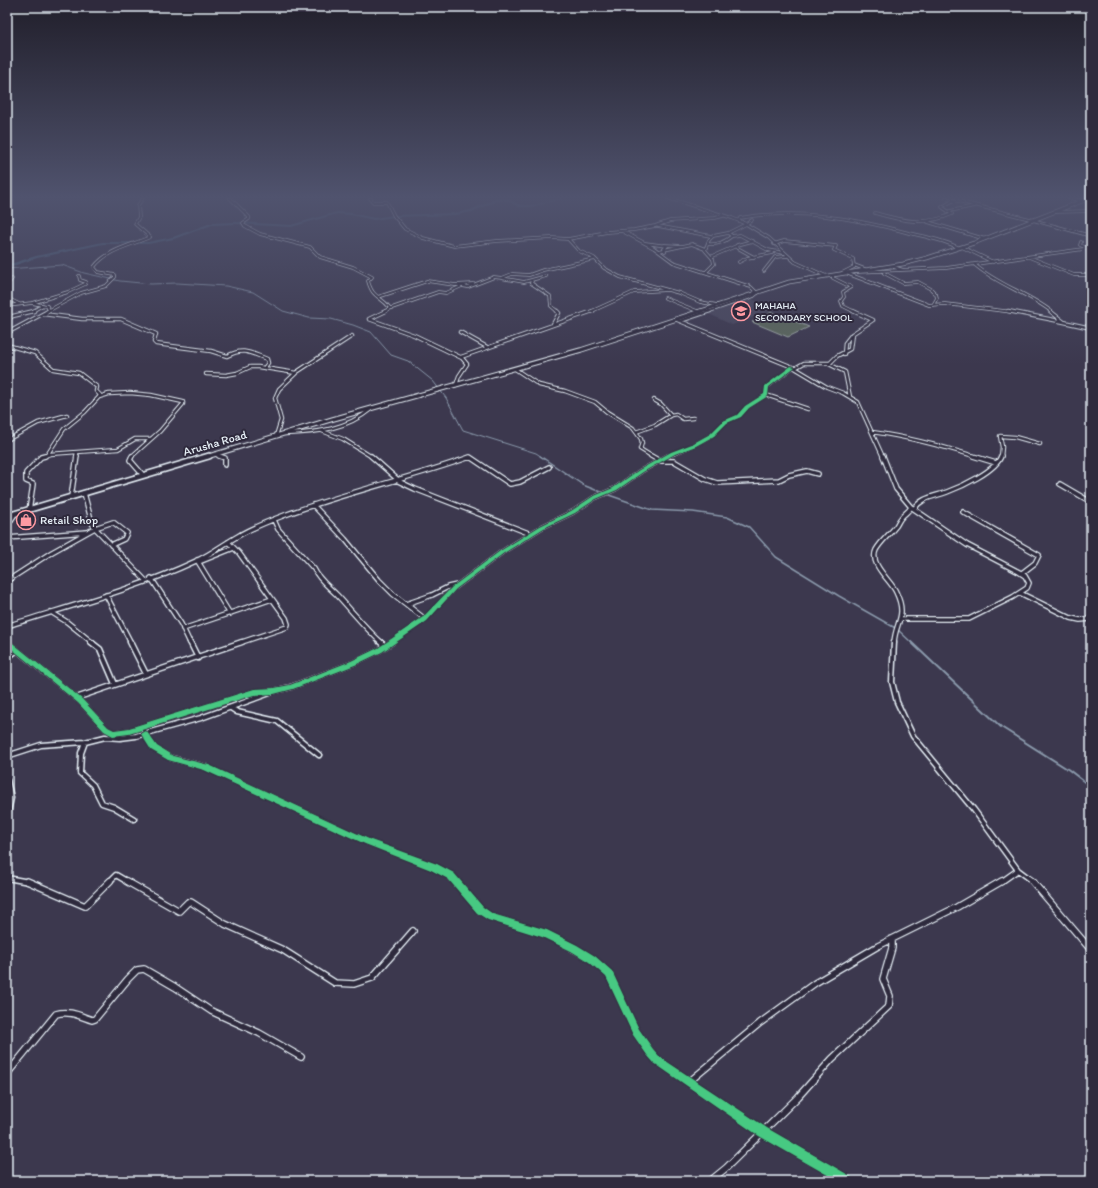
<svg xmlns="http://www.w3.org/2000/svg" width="1098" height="1188" viewBox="0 0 1098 1188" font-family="Itim,sans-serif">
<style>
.built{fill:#49465d}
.green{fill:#5c675c;stroke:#a2acaa}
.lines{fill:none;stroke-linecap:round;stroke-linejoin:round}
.stream-far2{stroke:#8a99ab;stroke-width:1}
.stream-far1{stroke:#8a99ab;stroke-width:1.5}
.stream{stroke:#8a99ab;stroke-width:2}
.river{fill:#4c5f77;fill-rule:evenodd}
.street-far4-casing{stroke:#e8f1f8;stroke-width:3.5}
.street-far3-casing{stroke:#e8f1f8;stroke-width:4.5}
.street-far2-casing{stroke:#e8f1f8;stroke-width:6}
.street-far1-casing{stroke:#e8f1f8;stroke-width:7}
.street-casing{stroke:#e8f1f8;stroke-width:8}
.secondary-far2-casing{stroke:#e8f1f8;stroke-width:4.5}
.secondary-far1-casing{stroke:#e8f1f8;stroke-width:5.5}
.secondary-casing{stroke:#e8f1f8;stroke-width:8}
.street-far4{stroke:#2f2a3d;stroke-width:2}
.street-far3{stroke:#2f2a3d;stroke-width:2.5}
.street-far2{stroke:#2f2a3d;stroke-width:3.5}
.street-far1{stroke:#2f2a3d;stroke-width:4}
.street{stroke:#2f2a3d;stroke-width:5.5}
.secondary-far2{stroke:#2f2a3d;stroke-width:3}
.secondary-far1{stroke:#2f2a3d;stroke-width:3.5}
.secondary{stroke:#2f2a3d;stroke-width:4.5}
.cycleway-casing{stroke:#2f2a3d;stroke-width:2}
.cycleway{fill:#46c982;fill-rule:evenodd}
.labels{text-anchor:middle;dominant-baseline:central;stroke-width:4;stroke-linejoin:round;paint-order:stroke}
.far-poi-label{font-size:10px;fill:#e8f1f8;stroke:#2f2a3d;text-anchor:start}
.street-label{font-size:12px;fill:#e8f1f8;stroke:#2f2a3d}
.poi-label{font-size:12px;fill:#e8f1f8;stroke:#2f2a3d;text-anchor:start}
</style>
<rect width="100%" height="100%" fill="#3c384e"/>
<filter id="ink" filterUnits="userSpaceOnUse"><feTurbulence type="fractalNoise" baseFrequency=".025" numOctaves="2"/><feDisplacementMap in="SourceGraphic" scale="8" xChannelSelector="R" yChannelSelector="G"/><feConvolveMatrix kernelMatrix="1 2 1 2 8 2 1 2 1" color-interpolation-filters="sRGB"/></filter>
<g filter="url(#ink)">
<path class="built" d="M750 298 774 310 732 325 707 313Z"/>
<path class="green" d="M772 312 809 327 788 337 752 322Z"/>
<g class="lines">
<path class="stream-far2" d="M7 269 62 265 84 273 120 281 151 284 177 283 226 286 253 292 283 311 309 318 331 319 353 325 371 332 391 355 408 361 433 381 446 398 463 430 536 453 542 457"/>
<path class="stream-far1" d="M540 456 583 485 603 493
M606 494 652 510 693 512 727 517 749 527 776 557 839 596 897 629 912 643"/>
<path class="stream" d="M911 642 1001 727 1069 770 1091 787"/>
<path class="river" d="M508 198C512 201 517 204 522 205 537 207 551 198 566 198L531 207H519L505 200 497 201 472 212 456 215 394 217 374 220 351 215 337 214 291 227 236 224 212 225 174 239 148 244H103L37 258 7 268V265L36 256 103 242H148L173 237 211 223 236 222 291 225 337 212 351 213 374 218 394 215 456 213 470 210 495 199Z"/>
<defs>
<path id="street-far4" d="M230 198 249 217V219L243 223 245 226 260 234 310 247 320 257 353 267 372 277 368 281C373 299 380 295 390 308L384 312
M370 198 373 202H387L394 216 405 229 423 238 454 246 497 241 552 238 568 239 607 232 634 230 655 226 670 221 715 218 723 216
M668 198 732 218 746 224 769 238 795 262 826 276
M946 198 1034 220
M1069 198 1083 201
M950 211 974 206
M1055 212 1091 211
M875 213C902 221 926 226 952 214L942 207 954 200
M1033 220 1091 236
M742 222 739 220 740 218C797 208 853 218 909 233 926 237 944 240 959 248
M928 222 985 239
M746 224 752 220
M658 226 711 236
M622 231 654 248 673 262 751 287 756 292
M732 236 740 235 768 250 784 253
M568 239 579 251 594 258 604 268 620 277 679 293 700 302 717 305
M752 241 737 245 736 247 754 257
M1081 242 1080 245 1087 248
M645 243 667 246 664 249 665 251
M708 244C718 245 724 242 732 236L728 233 746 224
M774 244 784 241 836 246 834 250 853 259 854 267 842 273
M664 245 683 246
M962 247 993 262
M659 251 692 244 705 249
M713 256 736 246
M1029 257 1074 275H1091
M739 262 747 258 773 253
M854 265 867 270
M975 265C998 285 1028 293 1052 312
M891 266 903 270
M764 271 775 257 787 256
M706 272 714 264 713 259 705 250 709 240 713 236 728 233
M856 272 946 268 1091 248
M846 273 929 305 945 304 1013 312
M884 273 903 283 918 282 931 289 936 294 937 298 933 305
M833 275V278L851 287 843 292 844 297 841 301 843 306 855 312
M501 278 524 282 546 276
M532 281 531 283 550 296 551 306 558 312
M7 285 12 279
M378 297 427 281 455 285 473 284
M7 298 19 304
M665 298 697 311
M32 303 68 292 85 284 86 282 80 280 79 276
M7 306 32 303 47 306 49 310
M389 309 438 292 446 293 462 286 468 287 494 277 502 278 512 274 529 275 543 270 595 259
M31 312 43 305
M46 312 81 293 106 286 115 277V275L98 272 94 267C108 249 130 246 150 237L135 224 139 217 138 205 143 198
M590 312 634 292 667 290
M707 312 754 296 759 292"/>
<path id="street-far3" d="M386 311 369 319 414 335 462 358 467 364 459 376 456 385
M1008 311 1064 322
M1050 311 1064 322 1091 328
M43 314 82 319H121L156 334 154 342 156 344 211 351 227 356C244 347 250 353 267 359L268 363 265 367
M675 319 795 368 827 387 843 393 858 402 883 457
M7 320 13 316 34 311
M680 321 710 311
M553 324 559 313 557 311
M460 332 487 347
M7 333 48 311
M7 345 35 353 53 369 79 373 97 387 96 391 100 395 99 397
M844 354 845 343 852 334
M461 357 593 311
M829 364 845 372 850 397
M795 368 804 363H830L837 356 850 349 852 334 873 320 853 311
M515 369 539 385 565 391 595 402 607 412 633 428 641 439 642 443 640 449 653 457
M206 374 226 375 237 373 250 367H258L296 373
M766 395 808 409
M654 400 661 404 671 415
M322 431 343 439 372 457
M636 432 655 425 671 415 676 414 683 419 693 418
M872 432C908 437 942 446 977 457
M285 434C316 433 347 429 371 409
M276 436 281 420 275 398 279 389 297 372 352 336
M7 440 38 423 67 415
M214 454 222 457
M47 455 64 429 85 412 99 397 109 394 130 393 151 395 183 402V404L160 431 131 457
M42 457 50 454 118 449 135 439H150
M76 457 77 453
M666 457 694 445 712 435 725 422 739 416 747 407 766 395 767 387 793 367
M1001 457 1002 447 1000 436 1015 437 1040 444"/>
<path id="street-far2" d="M132 456 130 460 143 475
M219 456 225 458V465
M371 456 397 479
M651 456 660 461H674L705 479 717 483 779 480 789 475 807 471 818 474
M883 456 896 489 911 507C909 512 904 513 901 518 899 520 898 523 896 526 890 534 881 541 876 550 869 565 891 580 896 592 908 617 895 622 894 643
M973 456 996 463
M396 480 415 489 531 534
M1060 484 1091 502
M84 493 92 523 96 529 145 580
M71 497 77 456
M313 505 345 539 379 580 393 594 425 619
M914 509C922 497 934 497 947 492 961 487 996 471 1001 456
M29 511 33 484 26 481V473L41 457 45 456
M963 512 1039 555 1035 563 1022 573
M274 520 278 529 314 569C319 580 328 586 337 595 352 611 365 628 382 643
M7 526 15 514
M95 528 113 522 127 533 124 539 111 545
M7 538 87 532
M228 542 239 553 286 618 288 624 287 627 239 643
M197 560 230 614
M199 562 234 548
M151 578 181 624 190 643
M7 581 52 552 95 528
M1020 593 1071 618 1080 620 1091 619
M106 595 131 643
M406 604 432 595 448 587 457 585
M51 612 67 622 93 643
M900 619H969L1013 597 1027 588 1029 583 1025 576 1019 572 967 545 911 507
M7 626C70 606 136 589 196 561 211 554 224 544 238 536 253 527 269 521 285 515 346 492 409 479 470 457L510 484 520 482 549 467
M183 629 272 599
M390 643 425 619 454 588 502 552 542 527 573 512 594 498 615 489 641 471 668 456"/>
<path id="street-far1" d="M7 642 80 701 106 729 113 733 129 731 254 692 274 691 291 687 353 663 380 650 392 642
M91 642 100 649 115 684
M130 642 146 674
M190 642 198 658
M380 642 385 646
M894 642 892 682 897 702 913 736 974 810 1018 870 1034 882
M7 658 16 651
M76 698 242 642
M231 708 237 712 277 721 319 755
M145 734 154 748 171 758 206 767 368 842 434 867 451 876 456 882
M85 742 81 753 80 773 93 785 102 803 114 807 134 819
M7 756 41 745 85 742 105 737 120 738 136 736 201 718 270 693
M7 780 11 798 7 816
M7 878 29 882
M109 882 116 875 128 882
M1001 882 1018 870"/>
<path id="street" d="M27 881 85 906 110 881
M126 881 179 911 188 902H191L225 924 283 950 335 983 354 984 372 978 413 931
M455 881 480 910 491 917 544 933 592 959 609 974 636 1032 657 1060 763 1132 848 1181
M1032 881 1091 950
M7 1074 56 1014C69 1010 80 1016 92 1020L95 1019 128 979 137 970 144 969 175 987 211 1011 259 1033 301 1057
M690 1081 760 1023 815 983 878 946 957 907 1002 881
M710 1181 726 1168 798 1097 832 1059 889 1006 890 996 883 979 892 948V939"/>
<path id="secondary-far2" d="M698 312 789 282 903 264 927 258 974 243 1090 198"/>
<path id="secondary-far1" d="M206 457 333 419 581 350 701 311"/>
<path id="secondary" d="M7 516 209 456"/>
</defs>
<use href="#street-far4" class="street-far4-casing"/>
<use href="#street-far3" class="street-far3-casing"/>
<use href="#street-far2" class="street-far2-casing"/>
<use href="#street-far1" class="street-far1-casing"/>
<use href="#street" class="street-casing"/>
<use href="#secondary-far2" class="secondary-far2-casing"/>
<use href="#secondary-far1" class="secondary-far1-casing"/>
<use href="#secondary" class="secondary-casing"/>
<use href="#street-far4" class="street-far4"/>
<use href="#street-far3" class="street-far3"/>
<use href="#street-far2" class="street-far2"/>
<use href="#street-far1" class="street-far1"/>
<use href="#street" class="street"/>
<use href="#secondary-far2" class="secondary-far2"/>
<use href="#secondary-far1" class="secondary-far1"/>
<use href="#secondary" class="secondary"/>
<defs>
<path id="cycleway" d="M791 366 795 367 769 387 768 396 749 408 741 417 727 423 714 436 696 446 675 454 643 472 617 490 596 499 575 513 544 528 504 553 456 589 427 621 382 652 355 665 293 689 274 694 254 695 129 734 113 736 104 731 78 703 7 645V640H9L82 699 108 727 114 730 129 728 254 689 274 688 290 685 351 661 378 648 423 617 452 587 500 551 540 526 571 511 592 497 613 488 639 470 671 452 692 444 710 434 723 421 737 415 745 406 764 394 765 386Z
M145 731 147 732 157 746 173 756 209 765 371 840 437 864 454 873 483 907 493 914 547 930 577 945 595 956 612 971 639 1029 653 1049 660 1057 767 1128 852 1177 853 1181H838L759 1136 654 1063 647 1055 633 1035 606 977 589 962 571 951 542 937 488 920 477 913 448 879 431 870 365 844 204 770 168 760 151 750 141 734 143 732Z"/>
</defs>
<use href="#cycleway" class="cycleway-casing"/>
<use href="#cycleway" class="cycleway"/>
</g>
</g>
<linearGradient id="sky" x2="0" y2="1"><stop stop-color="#211f2b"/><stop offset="0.54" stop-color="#50536e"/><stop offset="1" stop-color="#50536e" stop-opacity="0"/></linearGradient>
<rect width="1098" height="365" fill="url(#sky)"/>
<defs>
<symbol id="school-ring" viewBox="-11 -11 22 22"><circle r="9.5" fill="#2f2a3d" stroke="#ff9aa2" stroke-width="1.5"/><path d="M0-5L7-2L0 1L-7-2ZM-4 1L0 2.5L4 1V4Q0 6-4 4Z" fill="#ff9aa2"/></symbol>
<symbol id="shop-ring" viewBox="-11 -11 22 22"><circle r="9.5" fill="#2f2a3d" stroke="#ff9aa2" stroke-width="1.5"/><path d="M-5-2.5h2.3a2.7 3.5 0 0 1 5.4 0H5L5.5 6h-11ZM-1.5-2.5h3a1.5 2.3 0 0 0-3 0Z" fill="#ff9aa2"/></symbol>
</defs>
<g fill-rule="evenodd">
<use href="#school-ring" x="730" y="300" width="22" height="22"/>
<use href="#shop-ring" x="15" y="509" width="22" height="22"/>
</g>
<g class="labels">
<g class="far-poi-label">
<text x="755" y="305">MAHAHA<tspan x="755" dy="12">SECONDARY SCHOOL</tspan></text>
</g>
<g class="street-label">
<text transform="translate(215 443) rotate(-16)">Arusha Road</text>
</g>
<g class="poi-label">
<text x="40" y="520">Retail Shop</text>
</g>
</g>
<rect width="1098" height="1188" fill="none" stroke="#2f2a3d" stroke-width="24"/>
<rect x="12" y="12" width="1074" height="1164" fill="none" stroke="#e8f1f8" stroke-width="1.5" filter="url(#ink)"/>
</svg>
